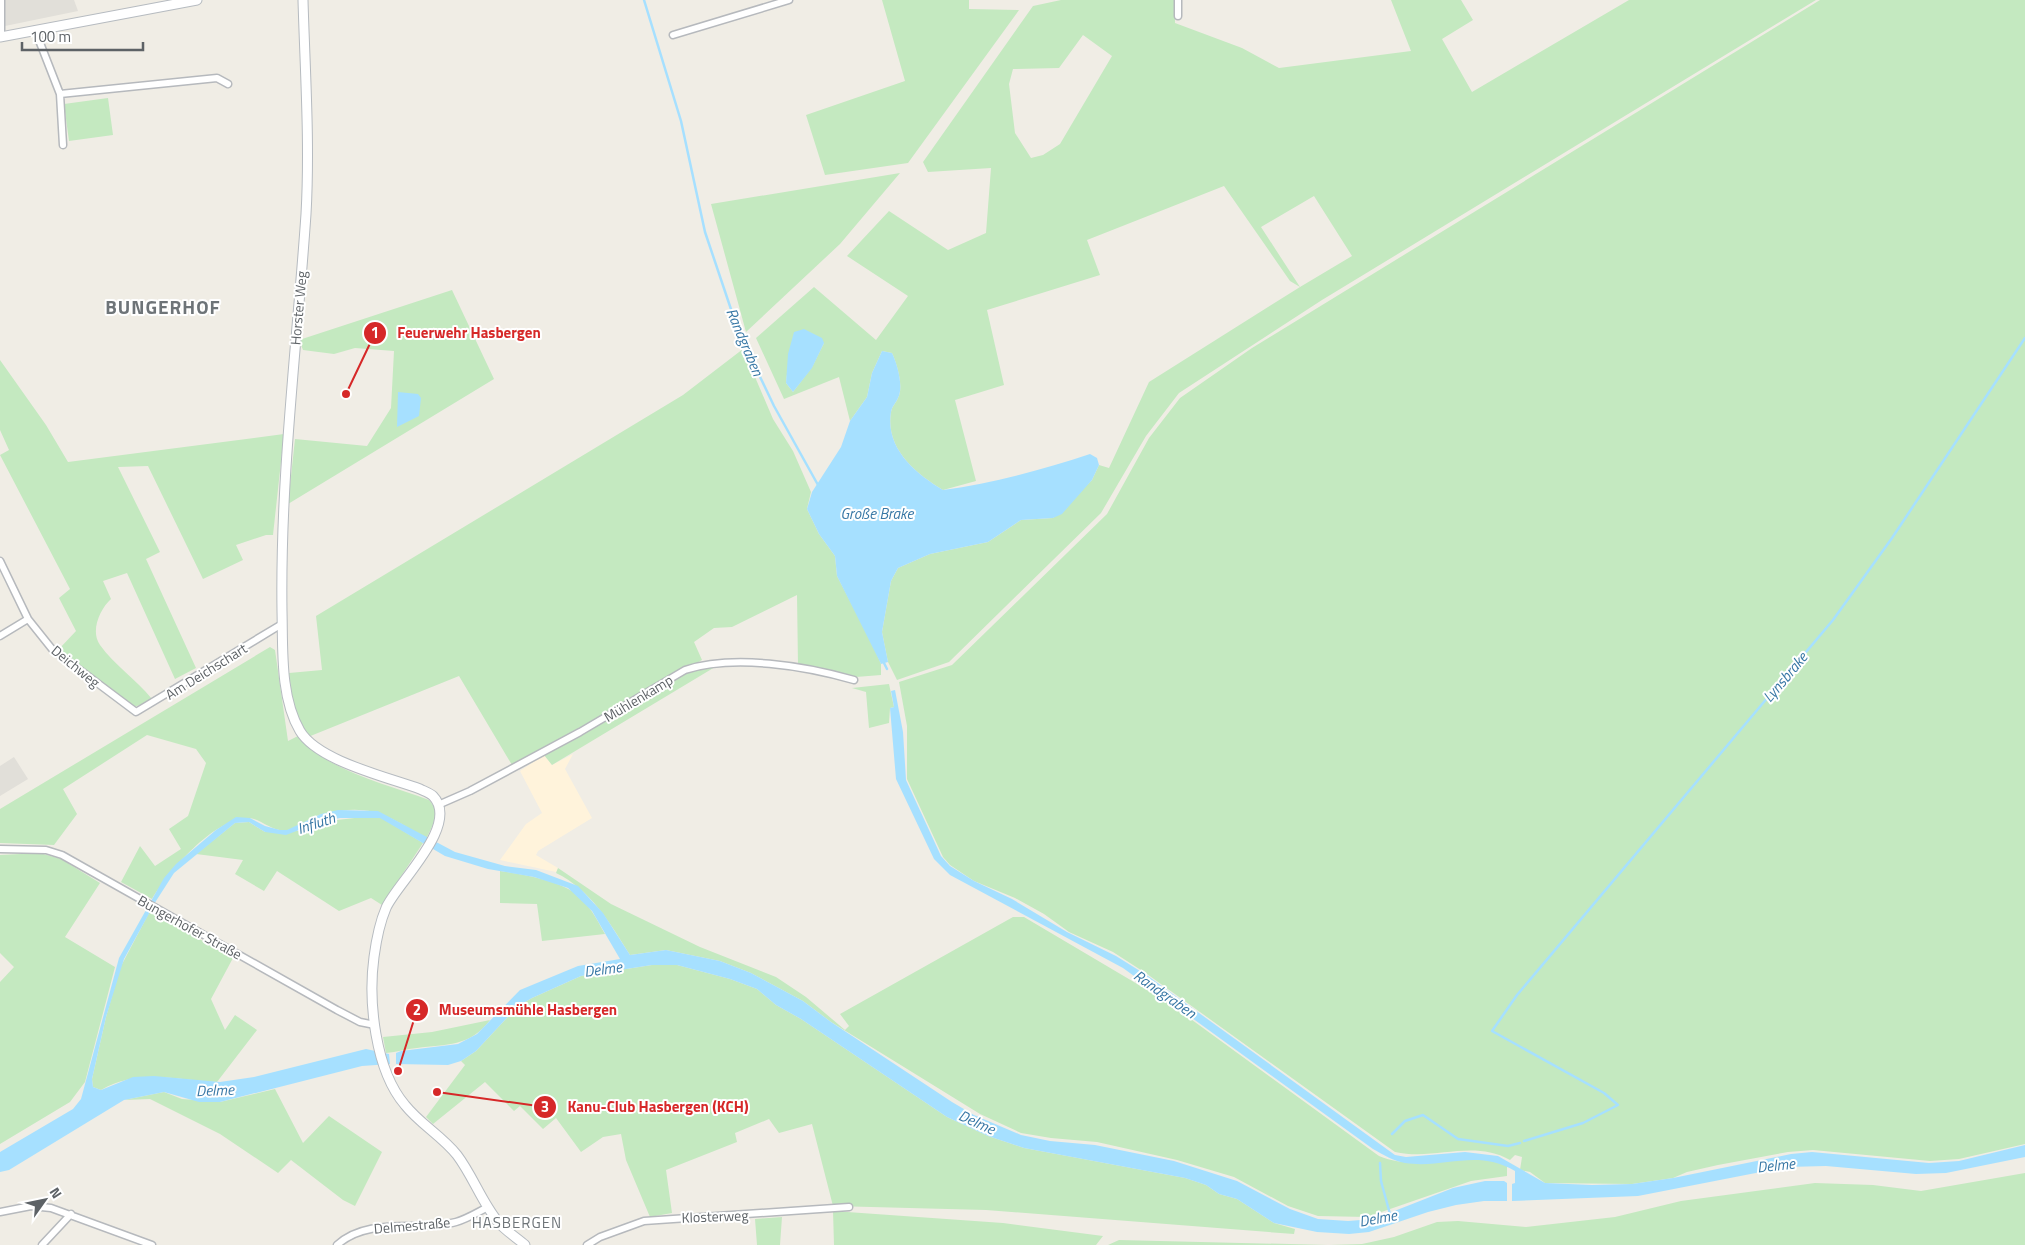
<svg xmlns="http://www.w3.org/2000/svg" width="2025" height="1245" viewBox="0 0 2025 1245" font-family="'Titillium Web',sans-serif">
<style>
.commercial{fill:#fff3db}
.industrial{fill:#e1dfd9}
.green{fill:#c4e9c0;fill-rule:evenodd}
.water{fill:#a6e0ff}
.lines{fill:none;stroke-linecap:round;stroke-linejoin:round}
.stream{stroke:#a6e0ff;stroke-width:2.5}
.street-casing{stroke:#b6b9bd;stroke-width:9}
.secondary-casing{stroke:#b6bbc0;stroke-width:11}
.street{stroke:#fff;stroke-width:6}
.secondary{stroke:#fff;stroke-width:9}
.labels{text-anchor:middle;dominant-baseline:central;stroke-width:4;stroke-linejoin:round;paint-order:stroke}
.street-label{font-size:14px;fill:#5d6266;stroke:#fff}
.water-label{font-size:15px;font-style:italic;fill:#3777a5;stroke:#fff}
.neighbourhood-label{font-size:15px;letter-spacing:1px;fill:#6e7478;stroke:#fff}
.district-label{font-size:19px;font-weight:bold;letter-spacing:1px;fill:#6e7478;stroke:#fff}
.leader{fill:none;stroke:#d62828;stroke-width:2}
.callout-dot{fill:#d62828;stroke:#fff;stroke-width:2}
.mark-label{font-size:15px;text-anchor:middle;font-weight:bold;fill:#fff}
.callout-label{font-size:15px;text-anchor:middle;font-weight:bold;fill:#d62828;stroke:#fff;stroke-width:4;stroke-linejoin:round;paint-order:stroke}
</style>
<rect width="100%" height="100%" fill="#f0ede5"/>
<path class="commercial" d="M573 754 565 769 592 818 538 851 536 855 558 868 556 872 500 860 526 824 542 813 520 771 544 755 552 765Z"/>
<path class="industrial" d="M4 0H74L78 11 5 26Z
M14 757 28 779 0 796V766Z"/>
<path class="green" d="M882 0H969V9L1019 10 908 163 825 175 806 115 905 81Z
M1061 0H1175V23L1242 48 1279 68 1411 51 1391 0H1461L1473 20 1442 39 1472 92 1629 0H1816L1322 300 1179 393 1146 436 1101 513 949 662 897 680 888 662 882 632 891 581 898 568 930 554 988 542 1021 520 1053 518 1092 480 1099 465 1109 468 1149 382 1300 287 1290 281 1224 186 1087 240 1100 275 987 310 1004 385 955 400 976 481 943 490C915 473 885 448 891 412 892 406 896 403 898 398 904 387 897 364 892 353L882 351 872 373 867 397 850 421 839 377 784 399 756 338 814 287 876 340 908 296 847 256 889 211 948 250 986 233 991 168 928 172 923 162 1033 6ZM1083 35 1112 56 1060 144 1043 155 1031 158 1015 133 1009 84 1013 69 1059 68ZM1314 196 1352 256 1300 287 1261 227ZM824 343 812 367 793 392 786 383 788 365Z
M1820 0H2025V1144L1959 1159 1930 1161 1813 1150 1788 1152 1718 1165 1687 1172 1673 1178 1632 1184 1545 1183 1530 1172 1520 1170 1522 1157 1515 1155 1510 1160C1472 1139 1435 1161 1395 1152L1147 974 1113 952 1069 932 1044 914 1015 898 974 881 950 865 943 857 907 779V726L899 682 952 665 1107 514 1149 438 1180 398 1252 348Z
M108 98 113 135 69 141 64 104Z
M900 173 840 244 746 332 711 204Z
M452 290 494 379 288 504 295 439 367 446 391 408 394 351 355 348 334 354 303 350 299 340Z
M743 349 773 419 793 451 811 492 807 509 819 534 835 556 837 576 871 641 881 664V675L856 677 798 666 797 595 732 627 714 628 694 642 702 660 512 765 459 676 308 737C294 717 292 697 289 673L322 670 316 616 683 395Z
M0 360 46 425 68 462 284 434 273 535H266L236 545 243 560 203 579 148 466 118 467 160 552 146 559 196 668 175 679 127 573 103 581 111 599C100 609 90 631 100 645 114 665 136 679 152 699L144 704 133 707 59 649 76 631 59 598 70 589 0 455 9 450 0 430Z
M270 647 275 650 288 741 298 736C327 771 387 784 429 800 441 812 433 825 426 839 387 814 370 803 322 814 310 817 300 827 288 830 272 833 261 818 248 818 213 819 169 871 152 899L121 882 140 846 155 866 181 849 169 829 188 816 206 763 196 749 147 735 63 789 77 814 54 845 0 843V809Z
M715 667 552 765 544 755 682 674 697 668Z
M889 684 894 707 890 708 889 723 869 728 866 692 852 688Z
M363 817H380L423 843 382 905 371 898 339 911 277 871 264 891 235 874 243 860 196 854 235 823 249 822 265 832 298 831 320 822Z
M40 853 61 859 100 883 65 937 115 967 85 1082 70 1102 0 1144V982L14 967 0 953V855Z
M558 868 611 904 700 947 776 977 806 997 845 1030 849 1026 840 1014 1013 917H1024L1166 1001 1379 1156C1423 1174 1466 1147 1507 1166V1176L1471 1181 1367 1217 1318 1216 1288 1206 1234 1177 1177 1160 1097 1142 1051 1138 1021 1133 980 1114 831 1022 803 1001 751 973 720 961 666 950 630 955C610 923 591 890 556 873Z
M500 871C522 874 557 880 575 893 589 903 597 920 605 934L542 941 537 904 500 903Z
M150 911 233 958 211 999 225 1030 235 1015 257 1030 217 1082C177 1080 138 1068 101 1090L93 1087 92 1079 106 1017 120 968Z
M652 965H677L730 979 757 989 776 1005 801 1019 947 1117 988 1136 1024 1148 1185 1178 1206 1185 1219 1194 1237 1199 1274 1223 1295 1229 1294 1234 986 1210 833 1206 812 1124 779 1133 769 1119 735 1133 737 1142 666 1170 672 1213 650 1217 626 1160 621 1134 603 1137 581 1152 556 1118 543 1129 520 1106 514 1111 485 1082 433 1124 426 1117 465 1065 461 1061 476 1051 518 1006 532 998 581 976Z
M490 1020C470 1047 446 1044 417 1048 406 1049 397 1052 386 1053L383 1037 432 1032Z
M275 1089 303 1143 329 1116 382 1152 355 1206 343 1200 291 1160 278 1173 220 1134 150 1099 124 1100 164 1092 182 1099 220 1102Z
M2025 1173V1245H1329L1362 1244 1394 1237 1437 1222 1458 1221 1526 1227 1615 1217 1681 1201 1815 1183 1873 1185 1921 1191Z
M833 1211 1003 1223 1103 1236 1096 1245H834Z
M782 1217 780 1245H757L755 1219Z
M1119 1240 1328 1245H1108Z"/>
<path class="water" d="M804 329 822 338 824 343 812 368 793 392 786 383 788 354 794 332Z
M882 351 892 353C897 363 904 387 898 398 896 403 892 406 891 412 885 448 915 473 943 490 993 483 1042 470 1090 454L1097 458 1099 465 1092 480 1062 514 1053 518 1021 520 988 542 930 554 898 568 891 581 882 632 888 662 881 664 837 576 835 556 819 534 807 509 812 492 841 447 850 421 867 397 872 373Z
M398 392 418 394 421 398 419 416 397 427Z
M895 690 903 732 906 780 941 856 950 866 974 881 1012 899 1067 932 1116 956 1148 976 1395 1155 1406 1157 1465 1152 1498 1156 1545 1183 1592 1185 1632 1184 1673 1178 1791 1154 1812 1152 1929 1163 1959 1161 2025 1145V1157L1946 1173 1916 1174 1826 1166 1787 1167 1638 1196 1512 1201V1184L1515 1183V1171C1476 1148 1445 1169 1405 1163 1393 1161 1384 1155 1373 1149L1123 968 950 875 934 859 896 779 890 708 894 707 891 691Z
M338 810 378 811 455 852 505 866 536 870 578 886 603 913 630 955 666 950 720 961 751 973 803 1001 831 1022 952 1102 974 1115 1021 1135 1050 1141 1095 1145 1174 1161 1237 1181 1290 1209 1318 1219 1348 1221 1374 1219 1453 1188 1485 1181H1504L1507 1183V1201H1484L1456 1205 1428 1212 1369 1232 1349 1234 1317 1232 1274 1223 1237 1199 1219 1194 1206 1185 1185 1178 1024 1148 988 1136 947 1117 801 1019 776 1005 757 989 730 979 677 965H652L581 976 532 998 518 1006 476 1051 461 1061 448 1065 396 1064V1053L401 1051 458 1044 477 1034 520 990 578 966 620 959 592 911 568 888 534 877 488 869 445 856 380 818H340L320 822 286 835 265 832 249 822 235 823 174 873 156 901 124 959 106 1017 92 1079 93 1087 101 1090 133 1077 154 1076 220 1082 254 1077 366 1049 389 1054 390 1064 362 1066 220 1102H199L164 1092 124 1100 9 1170 0 1172V1152L73 1109 81 1099 119 958 164 878 176 864 216 830 236 817 250 818 265 826 280 830H287L321 814Z"/>
<g class="lines">
<path class="stream" d="M644 0 681 121 705 232 739 333 774 406 818 485
M883 661 887 669
M1392 1134 1405 1121 1423 1115 1458 1139 1508 1146 1520 1143
M1524 1141 1583 1123 1618 1105 1604 1093 1492 1031 1517 995 1833 620 1892 538 2025 338
M1380 1163 1381 1181 1390 1214"/>
<defs>
<path id="street" d="M1 0V37
M1178 0V16
M35 30 60 94 63 145
M673 35 789 0
M60 94 217 78 228 84
M0 561 28 619 0 636
M28 619 52 649 136 712 282 624
M438 805 470 791 580 732 685 670C734 654 805 666 854 680
M0 849 46 850 62 855 337 1010 360 1022 375 1025
M0 1212 31 1206 51 1208 152 1245
M42 1245 71 1214
M337 1245C369 1216 418 1232 456 1222 467 1219 478 1212 488 1207
M587 1245 600 1237 644 1221 849 1207"/>
<path id="secondary" d="M303 0C305 71 310 143 306 214 297 346 280 478 282 611 283 649 280 697 300 731 318 761 387 777 420 789 424 791 430 793 433 796 461 825 396 884 386 908 380 922 376 942 374 957 368 1001 375 1070 405 1105 420 1124 442 1136 457 1155 473 1176 482 1203 499 1223 506 1231 517 1238 525 1245
M0 37 197 0"/>
</defs>
<use href="#street" class="street-casing"/>
<use href="#secondary" class="secondary-casing"/>
<use href="#street" class="street"/>
<use href="#secondary" class="secondary"/>
</g>
<g class="labels">
<g class="street-label">
<text transform="translate(298 308) rotate(-85)">Horster Weg</text>
<text transform="translate(76 666) rotate(39)">Deichweg</text>
<text transform="translate(206 671) rotate(-32)">Am Deichschart</text>
<text transform="translate(638 698) rotate(-31)">Mühlenkamp</text>
<text transform="translate(190 927) rotate(29)">Bungerhofer Straße</text>
<text transform="translate(715 1216) rotate(-2)">Klosterweg</text>
<text transform="translate(412 1225) rotate(-5)">Delmestraße</text>
</g>
<g class="water-label">
<text transform="translate(745 342) rotate(67)">Randgraben</text>
<text x="877" y="513">Große Brake</text>
<text transform="translate(1785 677) rotate(-50)">Lynsbrake</text>
<text transform="translate(316 823) rotate(-18)">Influth</text>
<text transform="translate(603 969) rotate(-8)">Delme</text>
<text transform="translate(1165 994) rotate(35)">Randgraben</text>
<text transform="translate(215 1090) rotate(-2)">Delme</text>
<text transform="translate(977 1122) rotate(24)">Delme</text>
<text transform="translate(1776 1165) rotate(-6)">Delme</text>
<text transform="translate(1378 1218) rotate(-10)">Delme</text>
</g>
<g class="neighbourhood-label">
<text x="517" y="1222">HASBERGEN</text>
</g>
<g class="district-label">
<text x="163" y="306">BUNGERHOF</text>
</g>
</g>
<path class="leader" d="M346 394L375 333M398 1071L417 1010M437 1092L545 1107"/>
<g class="callout-dot">
<circle cx="346" cy="394" r="5"/>
<circle cx="398" cy="1071" r="5"/>
<circle cx="437" cy="1092" r="5"/>
<circle cx="375" cy="333" r="12"/>
<circle cx="417" cy="1010" r="12"/>
<circle cx="545" cy="1107" r="12"/>
</g>
<g class="mark-label">
<text x="375" y="338">1</text>
<text x="417" y="1015">2</text>
<text x="545" y="1112">3</text>
</g>
<g class="callout-label">
<text x="469" y="338">Feuerwehr Hasbergen</text>
<text x="528" y="1015">Museumsmühle Hasbergen</text>
<text x="658" y="1112">Kanu-Club Hasbergen (KCH)</text>
</g>
<g transform="translate(45 1200) rotate(57)" stroke="#ffffff" stroke-width="4" paint-order="stroke">
<path d="M0-4L9 19L0 12L-9 19Z" fill="#5d6266"/>
<text y="-8" font-size="14" font-weight="bold" text-anchor="middle" fill="#5d6266">N</text>
</g>
<path d="M22 42v8h121v-8" fill="none" stroke="#5d6266" stroke-width="2.5"/>
<text x="30" y="42" font-size="15" fill="#5d6266" stroke="#ffffff" stroke-width="4" paint-order="stroke">100 m</text>
</svg>
